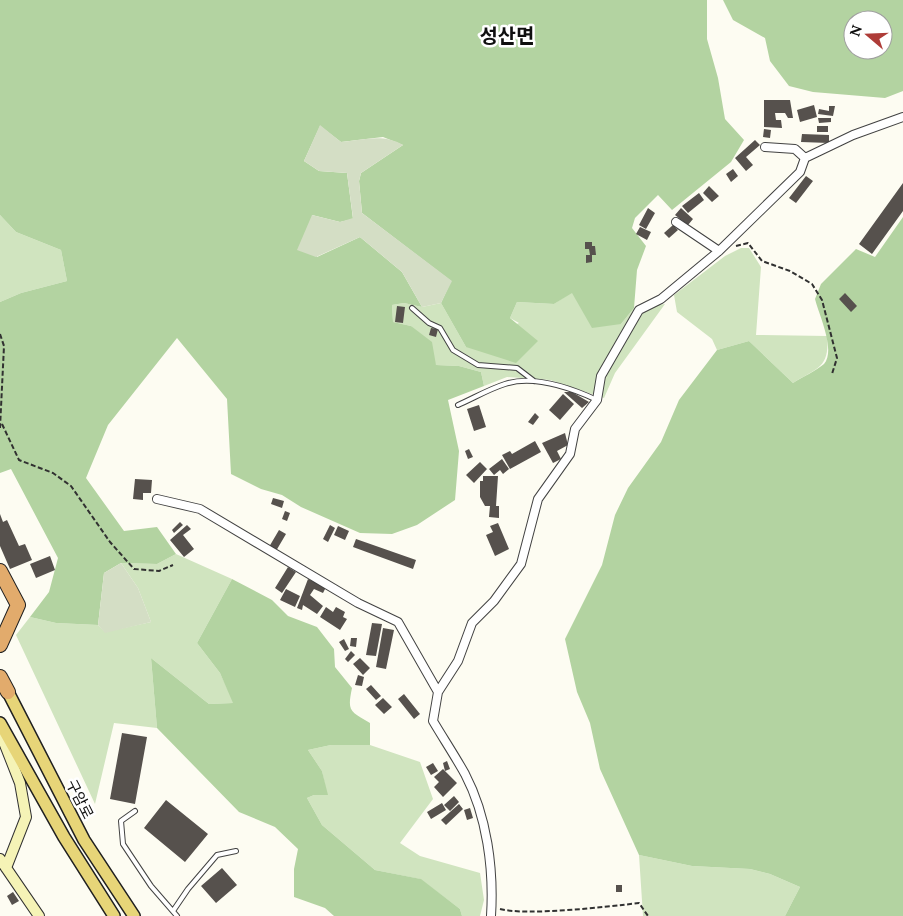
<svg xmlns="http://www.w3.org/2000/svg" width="903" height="916" viewBox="0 0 903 916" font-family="Lora,'Noto Sans KR',serif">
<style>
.green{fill:#d0e4bf}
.forest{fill:#b3d3a1;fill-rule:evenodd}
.cemetery{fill:#d4dec5}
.building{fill:#56514d}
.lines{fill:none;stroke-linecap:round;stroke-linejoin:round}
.service-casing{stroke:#424242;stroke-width:6}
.minor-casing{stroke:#424242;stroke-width:10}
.secondary-casing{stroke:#313131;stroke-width:12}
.primary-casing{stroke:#202020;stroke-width:14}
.motorway-casing{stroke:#202020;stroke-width:16}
.path{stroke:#313131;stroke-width:2;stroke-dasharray:5 2.5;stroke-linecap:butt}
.service{stroke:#fff;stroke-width:4}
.minor{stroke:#fff;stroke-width:8}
.secondary{stroke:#f5f3b6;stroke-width:10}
.primary{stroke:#e7d578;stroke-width:11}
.motorway{stroke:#e2ab6c;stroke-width:14}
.labels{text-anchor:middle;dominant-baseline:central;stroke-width:5;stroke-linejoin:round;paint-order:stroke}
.street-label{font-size:15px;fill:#0f0f0f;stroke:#fff}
.district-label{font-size:20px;font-weight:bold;fill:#0f0f0f;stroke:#fff}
</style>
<rect width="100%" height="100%" fill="#fdfcf2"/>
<path class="green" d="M0 215 16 232 61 250 67 281 21 293 0 302Z
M741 248H749L761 267 756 335 827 336C830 368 817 368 793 383L749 341 717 350 712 339 677 312 674 295 725 256Z
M572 292 621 324 634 308 665 304 615 373 604 398 550 380 507 377 484 386 481 372 459 366 436 365 411 326 393 322 392 305 404 303 422 307 441 303 466 347 519 323 510 318 517 302 554 304Z
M176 554 232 579 197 643 220 673 234 703 209 704 151 658 157 728 114 723 95 804 16 635 30 617 56 623 98 625 105 632 151 622 138 588 121 563 157 564Z
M331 745H370L420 762 433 799 400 843 420 856 480 873 484 900 480 916H462L460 909 420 879 375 870 322 825 307 798 314 795H327L322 771 308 750Z
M639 855 692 866 750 869 770 874 800 887 785 916H643Z"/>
<path class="forest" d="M0 0H707V39L718 78 725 119 744 140 731 162 672 210 658 195 635 218 632 228 646 246 637 270 634 308 621 324 592 328 572 293 554 304 517 302 510 318 538 341 516 363 466 347 441 303 451 281 362 213 359 181 361 173 403 145 383 137 341 142 320 126 304 161 319 171 347 173 353 219 340 222 312 215 317 257 360 237 402 272 422 307 404 303 392 305 393 322 411 326 432 342 436 365 459 366 481 372 484 386 448 400 459 451 455 500 417 525 392 534 360 533 301 507 282 495 261 489 231 474 227 399 177 338 108 425 86 478 124 531 157 527 176 554 157 564 121 563 104 573 98 625 56 623 30 617 49 592 58 558 11 469 0 473V302L21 293 67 281 61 250 16 232 0 215Z
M723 0H903V91L885 98 813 92 789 86 770 61 765 38 733 20ZM853 20H883V50H853Z
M903 217V916H785L800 887 770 874 750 869 692 866 639 855 600 769 590 723 577 692 565 639 602 565 615 515 628 488 661 442 679 400 717 350 749 341 793 383C802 377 816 371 824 364 836 350 819 315 815 299L821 284 856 249 875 257Z
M232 579 272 600 288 616 317 627 334 649 335 667 352 688C347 712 350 711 370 723V745H331L308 750 322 771 328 795H314L307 798 322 825 375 870 421 879 460 909 462 916H334L325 908 294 897V869L298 849 275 827 239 812 157 728 151 658 209 704 233 703 220 673 197 643Z"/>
<path class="cemetery" d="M320 125 341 142C362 140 384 133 403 145L361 173 359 181 362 213 452 281 441 303 422 307 402 272 360 237 316 257 297 250 312 215 340 222 353 218 347 173 319 171 304 161Z
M121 563 138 588 151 622 105 633 98 625 104 573Z"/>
<path class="building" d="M764 100H790L793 118H788L785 113H775L776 120H781L782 128 764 127Z
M814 105 817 117 800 122 797 110Z
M829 106H835L833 116 818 114 819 109 829 111Z
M818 118H831V122L819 123Z
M817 126H828V132H817Z
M764 129 771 130 770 138 763 137Z
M802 134 829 135V143L801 142Z
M755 140 760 145 746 157 753 165 746 171 735 158Z
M733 169 738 176 731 182 726 174Z
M806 176 813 181 796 203 789 198Z
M903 183V211L872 254 859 244Z
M709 186 719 196 712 202 703 193Z
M699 193 704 200 688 213 682 206Z
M648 208 655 213 646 229 639 225Z
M681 208 693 219 688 225 675 215Z
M673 225 678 230 669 238 664 233Z
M640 227 651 232 647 240 636 234Z
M585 242H592V246H595L596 255H592V262L586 263V255H590L589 249H585Z
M845 293 857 306 851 312 839 299Z
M397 306 405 307 403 323 395 322Z
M431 328 438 329 436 337 429 335Z
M564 392H572L589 402 582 408Z
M563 394 574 404 560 420 549 410Z
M479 405 486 427 474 431 467 409Z
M535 413 539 417 533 425 528 422Z
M565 433 568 445 557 451 561 459 553 463 542 443Z
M535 441 541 452 510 469 502 455 510 451 512 454Z
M469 449 473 457 468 459 465 451Z
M502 459 509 469 503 474 500 470 494 475 489 469Z
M480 462 487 469 474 483 466 475Z
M483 476H498L496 506H499V518L489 517 490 506H485L480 497V481H483Z
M135 479 152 480 151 493H143V500L133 499Z
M273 498 284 501 282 508 271 504Z
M285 511 290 513 287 521 282 519Z
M0 514 3 522 7 520 19 546 25 544 32 560 10 569 0 546Z
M180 522 183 525 174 533 172 530Z
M498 523 509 549 495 556 486 535 493 532 490 526Z
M187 525 191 529 183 535 194 549 184 557 170 540Z
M330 525 335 528 328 542 323 539Z
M338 526 349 531 345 540 334 535Z
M279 530 286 534 276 551 269 547Z
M356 539 416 560 413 569 353 547Z
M50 556 55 570 36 578 30 564Z
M288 567 296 572 282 593 275 588Z
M308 579 326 587 323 593 314 589 310 595 323 606 317 614 303 605 302 610 297 608Z
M286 589 300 596 295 607 280 600Z
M326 607 333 612 336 607 345 612 343 617 347 619 340 630 320 617Z
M372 623 382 624 376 656 366 655Z
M383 628 394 630 386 669 376 667Z
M351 638H357L356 647 350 646Z
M344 639 349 649 345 651 339 642Z
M351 651 355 655 348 662 345 659Z
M360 658 370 668 363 675 353 664Z
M358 675 364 677 362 686 355 685Z
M371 685 381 696 376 700 366 689Z
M404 694 420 714 414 719 398 699Z
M383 698 392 707 384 714 375 705Z
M122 733 147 737 135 804 110 799Z
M447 761 450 769 445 771 443 763Z
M433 763 438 771 431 775 426 767Z
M443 769 457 783 443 797 434 787 439 782 434 777Z
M454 796 459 802 450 811 444 805Z
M166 800 208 834 185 862 144 828Z
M442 803 446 810 431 819 427 812Z
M459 804 463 809 446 825 441 820Z
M470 808 473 818 467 820 464 810Z
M222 868 237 885 216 903 201 886Z
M616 885H622V892H616Z
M13 892 19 901 12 905 7 896Z"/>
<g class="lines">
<defs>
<path id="service" d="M412 308 429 323 440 328 453 350 478 365 517 368 534 381
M458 405C474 398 489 389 505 384 533 375 571 388 597 400
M135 811 121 821 123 844 151 886 177 916
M173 911 188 889 217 855 236 851"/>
<path id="minor" d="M765 147 795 149 805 158
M676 222 719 251
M157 499 200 509 358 603 398 622 438 692 433 721C443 738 455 756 465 774 487 816 494 869 491 916
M438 692 458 661 472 623 494 601 521 564 538 499 570 454 575 429 597 400 601 376 639 310 661 299 719 251 800 172 805 158 853 135 903 117"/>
<path id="secondary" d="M0 732 20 783 26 817 6 868
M0 859 39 916"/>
<path id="primary" d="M8 692 84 840 134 916
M0 723 64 837 114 916"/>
<path id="motorway" d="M0 571 18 605 0 645
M0 677 8 692"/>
</defs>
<use href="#service" class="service-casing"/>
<use href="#minor" class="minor-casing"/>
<use href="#secondary" class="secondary-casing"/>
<use href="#primary" class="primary-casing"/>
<use href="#motorway" class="motorway-casing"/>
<path class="path" d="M736 246 748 243 762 261 790 271 812 284 822 300 837 358 832 374
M0 334 4 346 0 428
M2 424 19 460 53 473 71 486 110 542 134 569 159 571 173 565
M500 909C527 916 606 907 639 903L648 916"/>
<use href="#service" class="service"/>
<use href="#minor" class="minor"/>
<use href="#secondary" class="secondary"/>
<use href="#primary" class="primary"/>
<use href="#motorway" class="motorway"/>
</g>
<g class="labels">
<g class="street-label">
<text transform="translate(80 799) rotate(63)">구암로</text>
</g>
<g class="district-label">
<text x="507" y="35">성산면</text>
</g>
</g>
<g transform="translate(868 35) rotate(289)"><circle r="24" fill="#ffffff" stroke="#9f9f9f"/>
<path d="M0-4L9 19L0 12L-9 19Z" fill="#ae3c38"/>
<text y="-8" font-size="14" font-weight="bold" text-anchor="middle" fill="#0f0f0f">N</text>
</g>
</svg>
